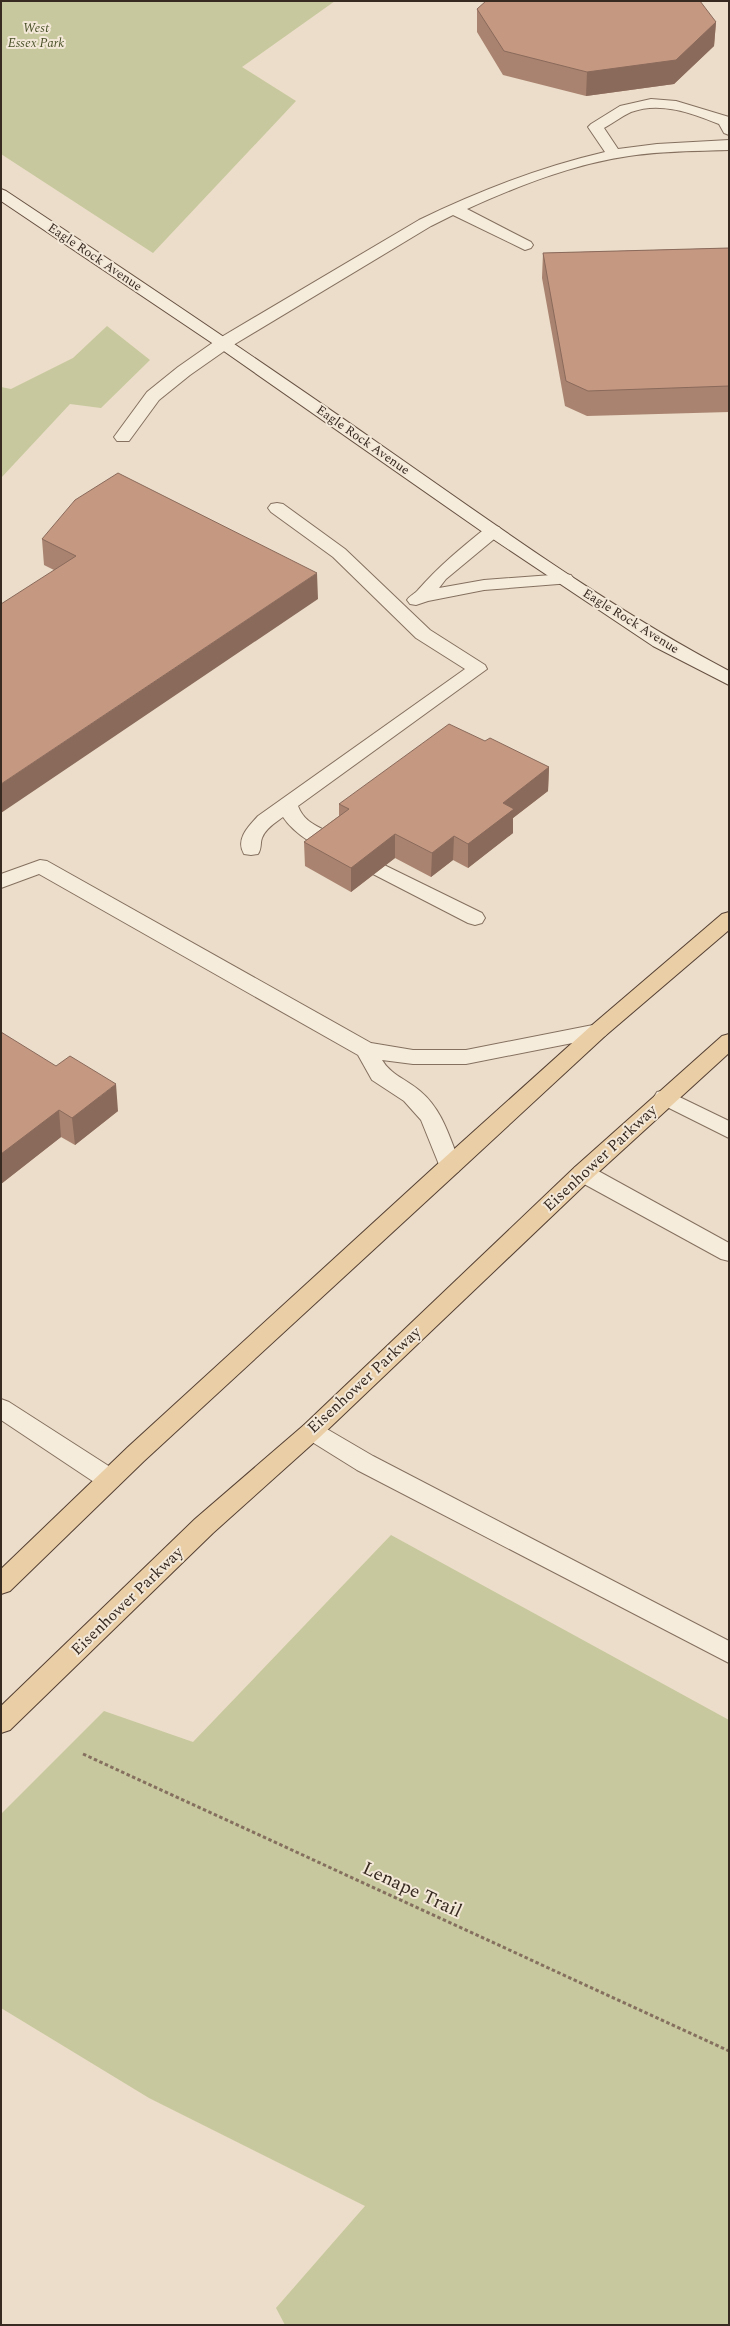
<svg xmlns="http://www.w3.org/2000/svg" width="730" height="2326" viewBox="0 0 730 2326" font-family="Spectral,serif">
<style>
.green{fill:#c7c89d}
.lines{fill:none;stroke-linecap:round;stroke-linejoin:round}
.service-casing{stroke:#85705f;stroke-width:2}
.secondary-casing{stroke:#675142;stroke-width:2}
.primary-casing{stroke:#543f33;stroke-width:2}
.path{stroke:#85705f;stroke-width:3;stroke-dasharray:3.5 2.5;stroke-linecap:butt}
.service{fill:#f6ecdb;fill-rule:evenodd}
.secondary{fill:#f6ecdb;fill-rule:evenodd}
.primary{fill:#eacea5;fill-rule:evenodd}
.wall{fill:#a98370}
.shaded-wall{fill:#8a6a5b}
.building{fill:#c59882;stroke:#8a6a5b}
.labels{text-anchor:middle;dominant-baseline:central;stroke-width:4;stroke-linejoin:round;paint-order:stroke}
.far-park-label{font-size:13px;font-style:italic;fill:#4b522a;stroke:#f3e8d8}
.far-street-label{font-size:13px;fill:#372a21;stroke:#f3e8d8}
.street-label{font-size:16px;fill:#372a21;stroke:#f3e8d8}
.near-street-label{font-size:19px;fill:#372a21;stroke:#f3e8d8}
</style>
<rect width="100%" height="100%" fill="#ebddc9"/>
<path class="green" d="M1 1H335L242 67 296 101 153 253 1 154Z
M107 326 150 360 101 408 70 404 1 478V387L11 389 73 358Z
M391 1535 729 1720V2325H285L276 2308 365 2206 149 2098 1 2008V1814L104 1711 193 1742Z"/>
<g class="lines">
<defs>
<path id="service" d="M651 99 676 101 729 117V135L724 133 719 124C692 113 660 101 631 112 622 116 613 123 604 128L618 149 657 144 729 140V150C696 151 662 151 629 156 573 164 518 186 467 209L531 242 533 245 531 248 525 250 453 215 431 226 230 347 190 375 159 400 129 441H117L114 437 147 392 178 367 218 339 419 220C479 191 540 167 605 152L588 127 591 124 620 106Z
M277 503 283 504 345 549 430 630 485 665 487 669 298 806C307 830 332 827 343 844L340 848C321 854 293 832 283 817 276 822 265 829 262 838 260 843 262 848 258 854L251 855 244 854C235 839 249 826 258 816L465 669 416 638 333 557 271 512 268 508 271 504Z
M493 526 499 527 502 531 499 535 446 579 439 588 484 580 565 574 571 575 574 579 571 583 484 590 428 601 416 605 410 604 407 600C410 595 415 594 418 590 439 566 462 547 487 527Z
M40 860 47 861 371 1043 413 1050H466L598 1024 605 1026 609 1031 605 1036 598 1038 466 1064H413L382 1060C391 1075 406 1079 420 1091 443 1110 450 1139 461 1166L458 1172 450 1174 442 1172 421 1120 404 1101 372 1080 358 1055 39 874 1 888V874Z
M380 863 482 913 485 918 482 923 475 925 468 923 373 874 370 869 373 864Z
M665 1090 729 1121V1138L657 1102 654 1097 657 1092Z
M583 1165 591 1167 729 1243V1261L721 1259 575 1179 572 1173 575 1167Z
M1 1399 9 1402 118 1472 121 1479 118 1486 109 1488 100 1486 1 1420Z
M312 1422 320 1425 373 1456 729 1641V1663L357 1470 304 1437 300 1431 304 1425Z"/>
<path id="secondary" d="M1 189 6 191C131 274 255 357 378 443 493 523 606 606 729 671V685L653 646 487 535 218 347 1 201Z"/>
<path id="primary" d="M729 912V930L605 1036 458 1172 144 1461 10 1591 1 1594V1569L128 1447 442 1160 591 1026 722 914Z
M729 1034V1053L591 1179 320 1437 213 1533 10 1730 1 1733V1706L195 1519 304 1425 575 1167 722 1036Z"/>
</defs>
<use href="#service" class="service-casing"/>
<use href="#secondary" class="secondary-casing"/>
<use href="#primary" class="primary-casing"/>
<path class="path" d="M83 1754 729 2051"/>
<use href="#service" class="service"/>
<use href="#secondary" class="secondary"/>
<use href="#primary" class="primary"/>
</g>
<path class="wall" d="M477 9 716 22 714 46 674 84 586 96 503 75 477 32Z
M729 248V412L587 416 565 406 542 278 543 253Z
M42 539 318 599 54 570 44 565Z
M485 741 549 767 548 791 513 818V833L468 868 453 860 431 877 395 858 351 892 305 866 304 842 339 816V804Z
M1 1032 118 1111 75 1145 61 1137 1 1184Z"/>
<path class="shaded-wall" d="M716 22 714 46 674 84 586 96 587 72Z
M317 573 318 599 1 813V784Z
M549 767 548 791 513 818V833L468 868V844L503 803Z
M395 834V858L351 892V868Z
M454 836 453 860 431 877 432 853Z
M116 1084 118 1111 75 1145 72 1118Z
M59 1110 61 1137 1 1184V1154Z"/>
<path class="building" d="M486 1H700L716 22 676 60 587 72 504 51 477 9Z
M729 248V386L588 391 566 381 543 253Z
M118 473 317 573 1 784V604L76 556 42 539 75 500Z
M449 724 485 741 490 738 549 767 503 803 514 809 468 844 454 836 432 853 395 834 351 868 304 842 349 809 339 804Z
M1 1032 56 1066 70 1056 116 1084 72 1118 59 1110 1 1154Z"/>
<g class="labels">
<g class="far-park-label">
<text x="36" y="28">West<tspan x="36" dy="15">Essex Park</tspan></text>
</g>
<g class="far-street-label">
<text transform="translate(95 257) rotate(34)">Eagle Rock Avenue</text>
<text transform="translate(363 440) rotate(35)">Eagle Rock Avenue</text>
<text transform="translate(631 621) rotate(32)">Eagle Rock Avenue</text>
</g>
<g class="street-label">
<text transform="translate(600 1158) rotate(-43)">Eisenhower Parkway</text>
<text transform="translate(364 1380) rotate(-43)">Eisenhower Parkway</text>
<text transform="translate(127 1601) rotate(-44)">Eisenhower Parkway</text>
</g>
<g class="near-street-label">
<text transform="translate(412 1890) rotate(25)">Lenape Trail</text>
</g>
</g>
<rect width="730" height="2326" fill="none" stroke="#372a21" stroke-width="4"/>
</svg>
